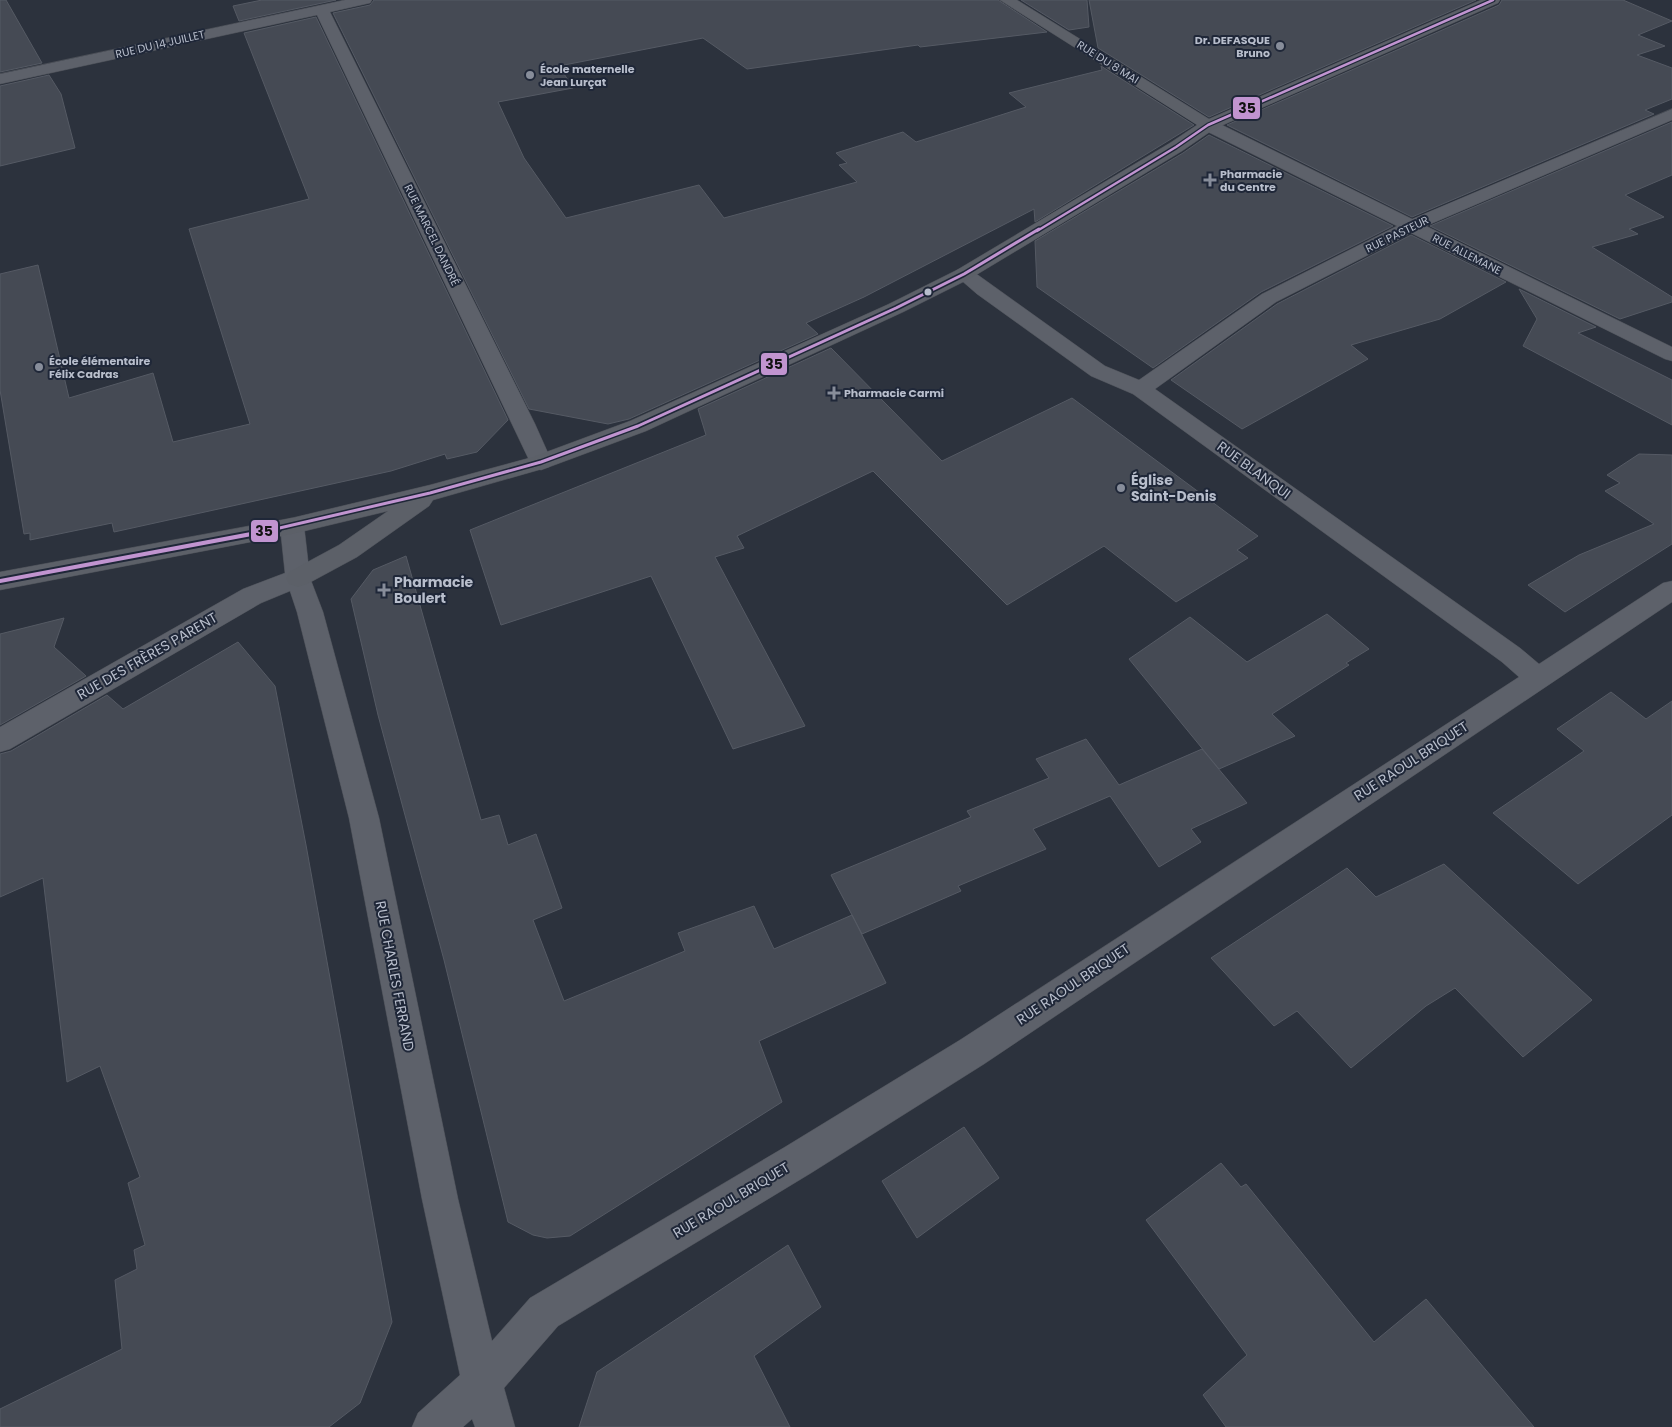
<svg xmlns="http://www.w3.org/2000/svg" width="1672" height="1427" viewBox="0 0 1672 1427" font-family="Poppins,sans-serif">
<style>
.building{fill:#454a54;stroke:#555a64}
.lines{fill:none;stroke-linecap:round;stroke-linejoin:round}
.street-casing{stroke:#494d55;stroke-width:1}
.secondary-casing{stroke:#494d55;stroke-width:1}
.street{fill:#5d616a;fill-rule:evenodd}
.secondary{fill:#5c6068;fill-rule:evenodd}
.bus-1-far2-casing{stroke:#1f2738;stroke-width:5}
.bus-1-far1-casing{stroke:#1f2738;stroke-width:6}
.bus-1-casing{stroke:#1f2738;stroke-width:8}
.bus-1-far2{stroke:#c194d0;stroke-width:2.5}
.bus-1-far1{stroke:#c194d0;stroke-width:3}
.bus-1{stroke:#c194d0;stroke-width:4}
.poi-dot{fill:#878d9a;stroke:#1f2738;stroke-width:2}
.bus-dot{fill:#b8becc;stroke:#1f2738;stroke-width:2}
.labels{text-anchor:middle;dominant-baseline:central;stroke-width:4;stroke-linejoin:round;paint-order:stroke}
.far-poi-label{font-size:11px;font-weight:bold;fill:#b8becc;stroke:#1f2738;text-anchor:start}
.far-street-label{font-size:11px;fill:#b8becc;stroke:#1f2738}
.street-label{font-size:14px;fill:#b8becc;stroke:#1f2738}
.poi-label{font-size:14px;font-weight:bold;fill:#b8becc;stroke:#1f2738;text-anchor:start}
.line-badge{stroke:#1f2738;stroke-width:2}
.pale-badge-label{font-size:14px;text-anchor:middle;font-weight:bold;fill:#111}
</style>
<rect width="100%" height="100%" fill="#2c323d"/>
<path class="building" d="M0 0H6L42 63 0 72Z
M262 0H336L239 21 233 6Z
M374 0H998L1047 32 920 47 918 45 747 69 703 38 559 66 573 88 498 102 524 158 566 218 699 185 724 218 857 182 839 165 847 163 836 153 903 132 916 142 1026 107 1009 93 1102 70 1101 66 1194 125 1035 222 1034 209 864 297 806 323 818 334 629 419 608 424 529 409 333 13 370 5Z
M1021 0H1087L1089 27 1069 30Z
M1089 0H1476L1209 117 1098 48Z
M1502 0H1623L1672 21 1638 35 1665 46 1637 55 1672 68V99L1645 110 1654 114 1412 217 1227 125 1499 5Z
M316 17 508 420 477 452 447 459 445 454 391 471 114 532 112 523 30 540V533L24 534 0 390V274L38 265 69 398 153 373 173 442 250 424 189 229 309 199 244 33Z
M49 75 61 94 75 148 0 166V86Z
M1672 122V175L1625 195 1664 217 1629 229 1638 234 1592 247 1672 297V302L1620 319 1430 226Z
M1209 135 1393 226 1261 292 1153 368 1037 287 1035 241 1183 153Z
M1411 235 1506 282 1440 319 1351 345 1368 359 1242 429 1171 380 1277 304Z
M1519 289 1596 327 1578 333 1672 380V425L1523 346 1537 319Z
M831 348 942 461 1072 398 1258 536 1237 550 1248 558 1176 602 1104 546 1007 605 873 471 737 536 744 548 715 557 805 726 733 749 651 576 501 625 470 530 706 435 698 409Z
M1639 454 1672 455V544L1565 612 1528 585 1579 555 1654 524 1605 491 1620 483 1607 475Z
M406 556 481 820 499 815 508 845 536 834 562 908 533 920 564 1001 685 951 678 933 754 906 774 949 852 915 886 983 759 1041 782 1102 570 1236 547 1238 533 1235 508 1222 444 960 378 715 351 599 373 570Z
M1327 614 1369 649 1346 663 1349 665 1272 714 1295 736 1219 769 1129 659 1190 617 1247 662Z
M64 618 54 647 86 676 0 725V634Z
M238 642 275 686 306 845 392 1322 360 1403 329 1427H0V1409L122 1349 115 1280 137 1269 134 1250 145 1245 128 1183 140 1177 100 1066 67 1082 43 878 0 897V754L11 751 107 695 123 709Z
M1611 692 1646 719 1672 701V815L1578 884 1493 813 1584 751 1557 729Z
M1086 739 1119 785 1202 749 1247 803 1191 829 1201 842 1159 867 1110 796 1033 829 1046 849 958 886 961 891 862 934 831 875 971 817 967 811 1049 778 1036 759Z
M1444 864 1592 1000 1523 1057 1455 988 1426 1006 1351 1068 1297 1011 1274 1026 1211 958 1347 868 1376 897Z
M964 1127 999 1178 917 1238 882 1181Z
M1221 1163 1241 1187 1246 1184 1374 1342 1426 1299 1534 1427H1226L1203 1395 1247 1355 1146 1220Z
M788 1245 821 1307 754 1356 790 1427H579L597 1372Z"/>
<g class="lines">
<defs>
<path id="street" d="M345 0H372L370 3 330 12 535 424 552 462 549 467 541 470 533 467 530 462 317 15 0 84V74Z
M1672 109V120L1426 226 1672 347V361L1665 359 1411 233 1276 302 1155 389 1520 648 1539 664 1663 583 1672 581V602L984 1064 811 1173 558 1326 504 1388 515 1427H475L472 1419 463 1427H412L418 1413 460 1375 422 1199 349 818 297 612 290 591 261 603 10 749 0 752V727L243 589 285 573 280 526 284 520 292 518 300 520 304 526 310 578 323 612 379 818 458 1199 492 1341 530 1298 785 1147 960 1040 1519 677 1502 662 1133 394 1091 376 977 294 954 274 957 270 964 268 971 270 1105 366 1139 380 1262 294 1397 226 1202 129 1200 125 1202 121H1214L1412 219Z"/>
<path id="secondary" d="M1000 0H1017L1209 119 1481 0H1500L1498 3 1214 129 1182 151 971 278 903 312 646 431 549 467 433 500 429 506 357 557 307 584 298 587 289 584 286 578 289 572 339 545 388 511 292 534 0 590V572L292 518 430 485 533 457 630 421 889 304 957 270 1170 143 1197 125Z"/>
</defs>
<use href="#street" class="street-casing"/>
<use href="#secondary" class="secondary-casing"/>
<use href="#street" class="street"/>
<use href="#secondary" class="secondary"/>
<defs>
<path id="bus-1-far2" d="M1037 231 1176 147 1208 125 1493 0"/>
<path id="bus-1-far1" d="M271 530 430 493 541 462 638 426 896 308 964 274 1039 229"/>
<path id="bus-1" d="M0 581 278 529"/>
</defs>
<use href="#bus-1-far2" class="bus-1-far2-casing"/>
<use href="#bus-1-far1" class="bus-1-far1-casing"/>
<use href="#bus-1" class="bus-1-casing"/>
<use href="#bus-1-far2" class="bus-1-far2"/>
<use href="#bus-1-far1" class="bus-1-far1"/>
<use href="#bus-1" class="bus-1"/>
</g>
<g class="poi-dot">
<circle cx="1280" cy="46" r="5"/>
<circle cx="530" cy="75" r="5"/>
<path d="M1207.5 172.5h5v5h5v5h-5v5h-5v-5h-5v-5h5z"/>
<circle cx="39" cy="367" r="5"/>
<path d="M831.5 385.5h5v5h5v5h-5v5h-5v-5h-5v-5h5z"/>
<circle cx="1121" cy="488" r="5"/>
<path d="M381.5 582.5h5v5h5v5h-5v5h-5v-5h-5v-5h5z"/>
</g>
<circle class="bus-dot" cx="928" cy="292" r="4.5"/>
<g class="labels">
<g class="far-poi-label">
<text x="1270" y="40" text-anchor="end">Dr. DEFASQUE<tspan x="1270" dy="13">Bruno</tspan></text>
<text x="540" y="69">École maternelle<tspan x="540" dy="13">Jean Lurçat</tspan></text>
<text x="1220" y="174">Pharmacie<tspan x="1220" dy="13">du Centre</tspan></text>
<text x="49" y="361">École élémentaire<tspan x="49" dy="13">Félix Cadras</tspan></text>
<text x="844" y="393">Pharmacie Carmi</text>
</g>
<g class="far-street-label">
<text transform="translate(160 44) rotate(-13)">RUE DU 14 JUILLET</text>
<text transform="translate(1108 62) rotate(32)">RUE DU 8 MAI</text>
<text transform="translate(1397 234) rotate(-26)">RUE PASTEUR</text>
<text transform="translate(432 235) rotate(64)">RUE MARCEL DANDRÉ</text>
<text transform="translate(1467 254) rotate(27)">RUE ALLEMANE</text>
</g>
<g class="street-label">
<text transform="translate(1254 470) rotate(36)">RUE BLANQUI</text>
<text transform="translate(147 656) rotate(-30)">RUE DES FRÈRES PARENT</text>
<text transform="translate(1411 761) rotate(-33)">RUE RAOUL BRIQUET</text>
<text transform="translate(395 976) rotate(79)">RUE CHARLES FERRAND</text>
<text transform="translate(1073 984) rotate(-34)">RUE RAOUL BRIQUET</text>
<text transform="translate(731 1200) rotate(-31)">RUE RAOUL BRIQUET</text>
</g>
<g class="poi-label">
<text x="1131" y="480">Église<tspan x="1131" dy="16">Saint-Denis</tspan></text>
<text x="394" y="582">Pharmacie<tspan x="394" dy="16">Boulert</tspan></text>
</g>
</g>
<g class="line-badge">
<rect x="1232" y="96" width="29" height="24" rx="5" fill="#c194d0"/>
<rect x="760" y="352" width="28" height="24" rx="5" fill="#c194d0"/>
<rect x="250" y="519" width="29" height="24" rx="5" fill="#c194d0"/>
</g>
<g class="pale-badge-label">
<text x="1247" y="113">35</text>
<text x="774" y="369">35</text>
<text x="264" y="536">35</text>
</g>
</svg>
